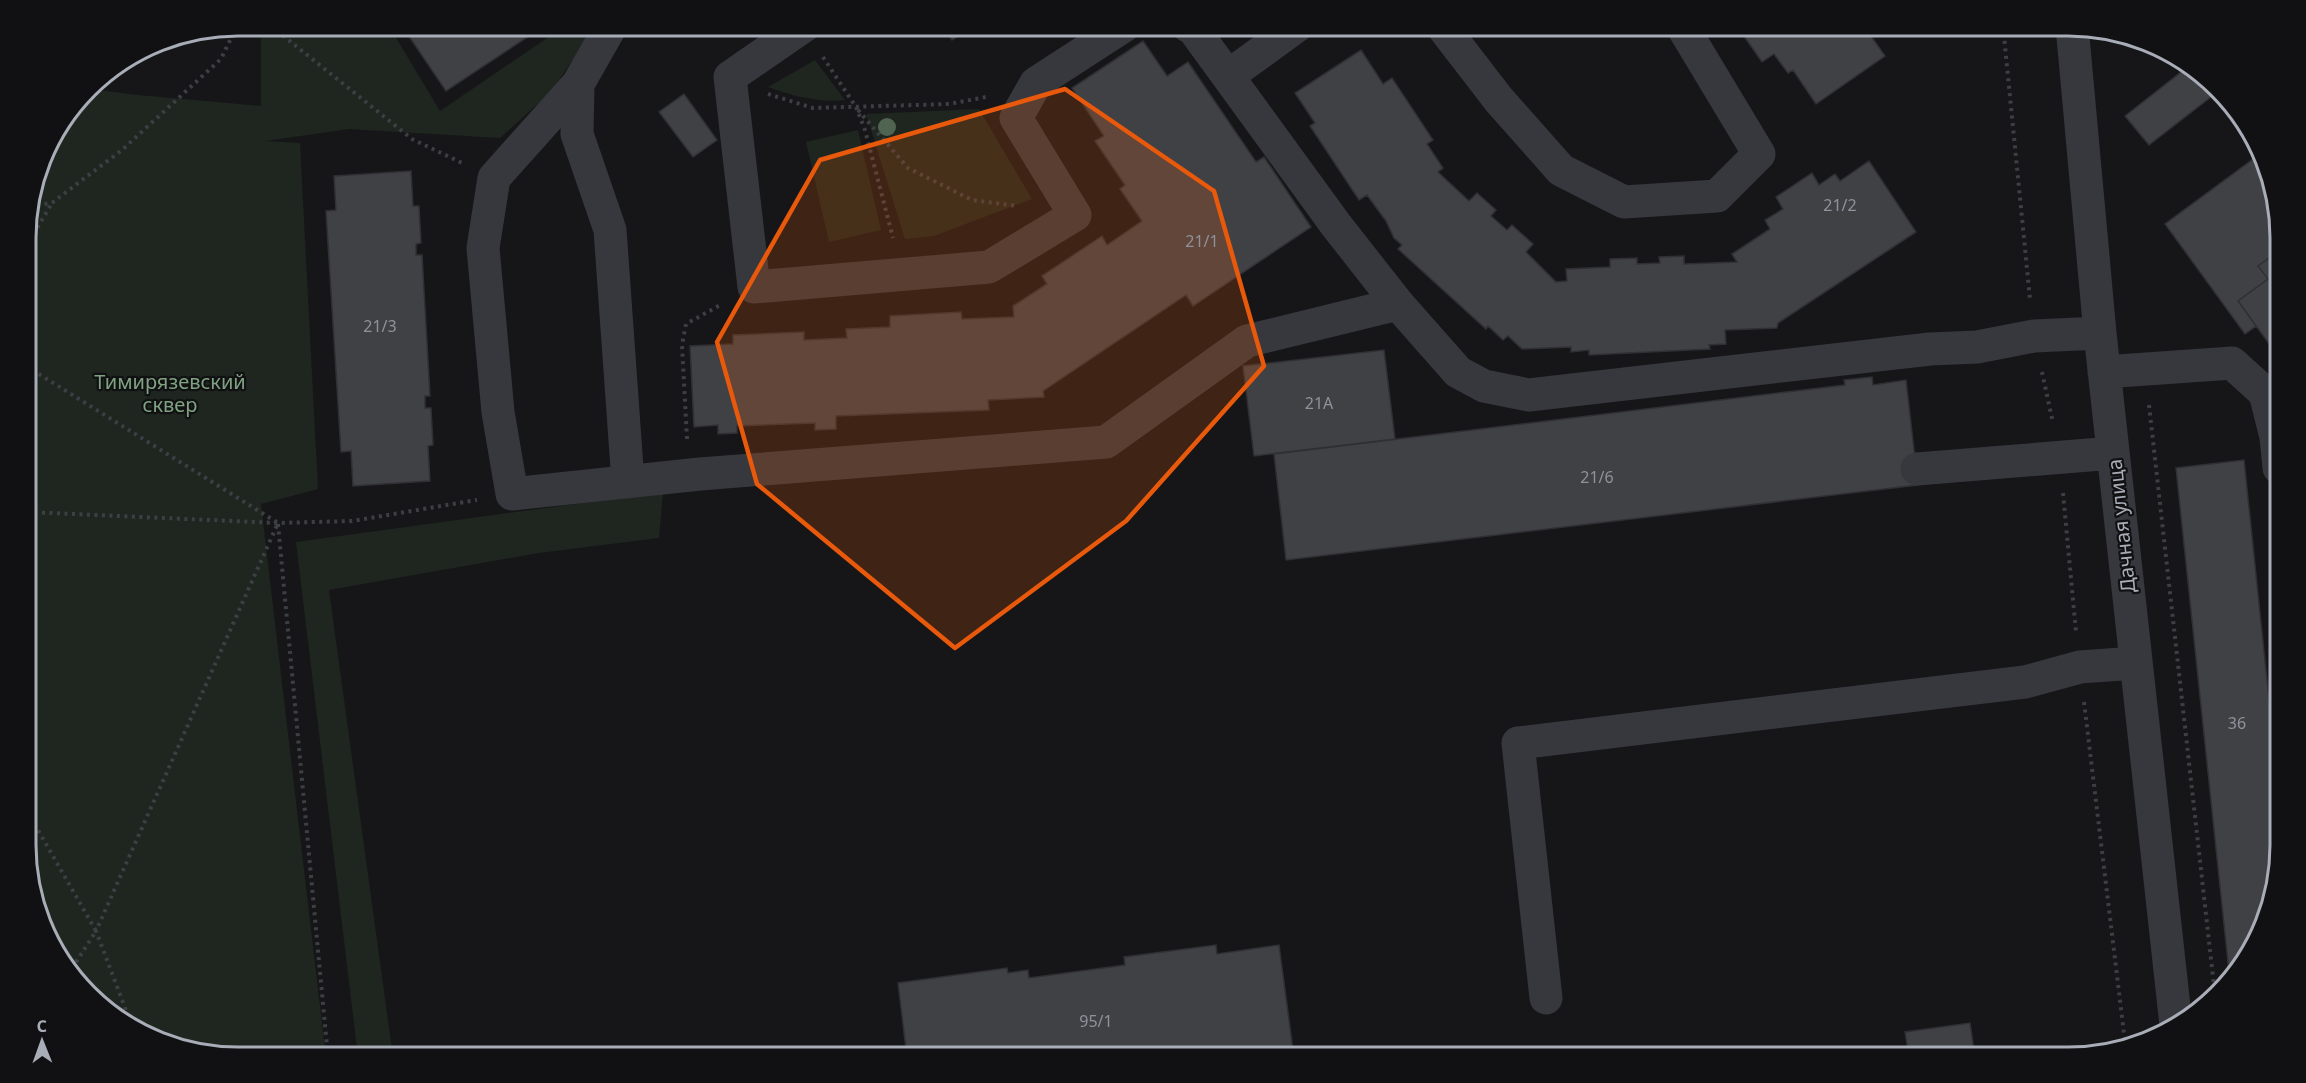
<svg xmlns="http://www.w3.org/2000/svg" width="2306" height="1083" viewBox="0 0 2306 1083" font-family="'Noto Sans',sans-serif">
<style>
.green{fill:#1e261f}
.building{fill:#404145;stroke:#303034;stroke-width:1.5}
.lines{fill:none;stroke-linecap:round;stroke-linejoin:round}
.path{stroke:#3d3f44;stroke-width:4;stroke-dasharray:3 4.5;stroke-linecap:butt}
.minor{stroke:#37383d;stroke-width:33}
.tree{fill:#506452}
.marked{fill:#e8590c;fill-opacity:0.2;stroke:#e8590c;stroke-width:4.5;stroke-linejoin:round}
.labels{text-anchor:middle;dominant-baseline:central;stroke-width:4.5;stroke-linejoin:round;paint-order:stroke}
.number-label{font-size:16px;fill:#8e929b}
.park-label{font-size:20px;fill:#7fa381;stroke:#111113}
.street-label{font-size:20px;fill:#a8adb8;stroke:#111113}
.rim{fill:none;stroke:#a8adb8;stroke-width:3}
</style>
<rect width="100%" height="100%" fill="#161618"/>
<path class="green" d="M261 26H389L440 111 559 30 557 26H596L550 93 500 138 349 129 266 141 300 143 318 489 261 504 326 1057H238L156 1041 69 974 27 873 26 224 48 144 90 89 138 95 261 106Z
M815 60 845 100C819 103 793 96 768 87Z
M979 109 1032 199 934 236 905 239 866 114Z
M858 130 881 230 829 242 806 142Z
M663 492 659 538 539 553 329 590 393 1057H358L296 542Z"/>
<path class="building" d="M402 26H544L446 91Z
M942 26H974L952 40Z
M1745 26H1864L1885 56 1816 104 1793 70 1788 73 1774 54 1762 62 1739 29Z
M1143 41 1167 76 1188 62 1256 162 1264 157 1311 227 1193 306 1186 295 1043 391 1044 397 988 400 989 410 836 416V429L815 430V423L737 426V433L718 434V425L694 427 690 346 733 344V335L804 332V340L847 338 846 329 890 327V316L961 312 962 319 1014 317 1013 306 1047 284 1042 276 1102 236 1107 245 1142 221 1120 189 1125 185 1095 141 1104 136 1072 88Z
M1361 50 1383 84 1392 78 1433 140 1427 144 1443 168 1438 172 1469 201 1477 193 1496 210 1491 216 1507 230 1512 225 1533 244 1526 252 1556 282 1567 281 1566 269 1610 267V259L1637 258V264L1660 263 1659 257 1684 256V264L1737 262 1732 254 1770 229 1765 220 1783 209 1776 197 1812 173 1819 185 1835 174 1840 181 1869 161 1916 232 1778 323 1777 328 1725 330 1726 344 1709 345 1710 349 1589 355V350L1571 352V347L1522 349 1508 336 1503 340 1488 326 1486 329 1398 249 1402 245 1394 238 1386 221 1367 195 1359 200 1310 126 1315 123 1295 93Z
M2185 69 2216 93 2149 145 2125 116Z
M684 94 717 140 693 157 659 112Z
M2256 157 2279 211V251L2258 266 2268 279 2238 301 2256 326 2245 334 2165 224Z
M411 171 413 206H419L421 243 416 244V255H422L430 396H425V408H431L433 445 428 446 430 481 353 486 351 451 341 452 326 211 336 210 334 176Z
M2279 251V355L2278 356 2238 301 2268 279 2258 266Z
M1384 350 1395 439 1254 456 1243 366Z
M1872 377 1873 385 1906 380 1918 485 1286 560 1274 454 1845 385 1844 380Z
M2244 460 2280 805V845L2264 927 2236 975 2230 981 2176 468Z
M1216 945 1217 954 1279 945 1293 1050 1251 1055V1057H923V1055L907 1057 898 983 1007 968 1008 973 1028 970 1029 978 1125 965 1124 957Z
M1970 1023 1975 1057H1909L1905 1032Z"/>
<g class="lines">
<path class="path" d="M271 26 412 139 462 163
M2003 26 2030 299
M823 57 856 107 865 130 893 238
M768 94 813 108 949 104 986 97
M858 110 908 168 972 200 1017 206
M30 208 53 202 122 150 221 59 237 26
M26 247 52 203
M26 366 278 523 96 931 130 1021
M2042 372 2053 423
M2149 405 2215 995
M687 439 682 345 686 324 722 304
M2063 493 2076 632
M27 512 278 523 352 521 477 500
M278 524 328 1057
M2084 702 2125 1042
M27 811 96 931 69 973"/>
<path class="minor" d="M611 26 578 84 494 178 483 248 498 412 512 494 700 474 1106 442 1247 341 1398 304 1458 372 1484 386 1529 395 1930 349 1977 347 2034 336 2100 333
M804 26 730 77 754 287 989 267 1075 215 1016 118 1036 83 1124 26
M1188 26 1192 27 1336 225 1398 304
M1442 26 1499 100 1561 170 1624 202 1717 196 1759 154 1682 26
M2072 26 2100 333 2176 1025
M1228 76 1297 26
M578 84 577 134 610 230 628 482
M2104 372 2232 363 2265 393 2276 437 2279 468
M1917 469 2113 453
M1546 998 1518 743 2025 682 2080 667 2136 663"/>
</g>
<circle class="tree" cx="887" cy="127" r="9"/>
<path class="marked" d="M1065 89 1214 191 1264 366 1126 521 955 648 757 484 717 342 820 160Z"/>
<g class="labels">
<g class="number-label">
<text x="1840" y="205">21/2</text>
<text x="1202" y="241">21/1</text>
<text x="380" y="326">21/3</text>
<text x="1319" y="403">21А</text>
<text x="1597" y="477">21/6</text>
<text x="2237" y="723">36</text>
<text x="1096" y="1021">95/1</text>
</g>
<g class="park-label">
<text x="170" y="381">Тимирязевский<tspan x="170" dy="23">сквер</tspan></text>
</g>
<g class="street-label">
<text transform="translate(2121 526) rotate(-96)">Дачная улица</text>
</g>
</g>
<path d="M0 0H2306V1083H0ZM238 36H2068A202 202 0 0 1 2270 238V845A202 202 0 0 1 2068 1047H238A202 202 0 0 1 36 845V238A202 202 0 0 1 238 36Z" fill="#111113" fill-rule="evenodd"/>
<path class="rim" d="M238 36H2068A202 202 0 0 1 2270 238V845A202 202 0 0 1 2068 1047H238A202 202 0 0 1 36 845V238A202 202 0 0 1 238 36Z"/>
<g transform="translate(42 1041) rotate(359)" stroke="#111113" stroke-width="4.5" paint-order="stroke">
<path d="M0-4.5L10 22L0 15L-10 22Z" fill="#a8adb8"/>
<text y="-9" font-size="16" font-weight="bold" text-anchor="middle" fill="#a8adb8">С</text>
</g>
</svg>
